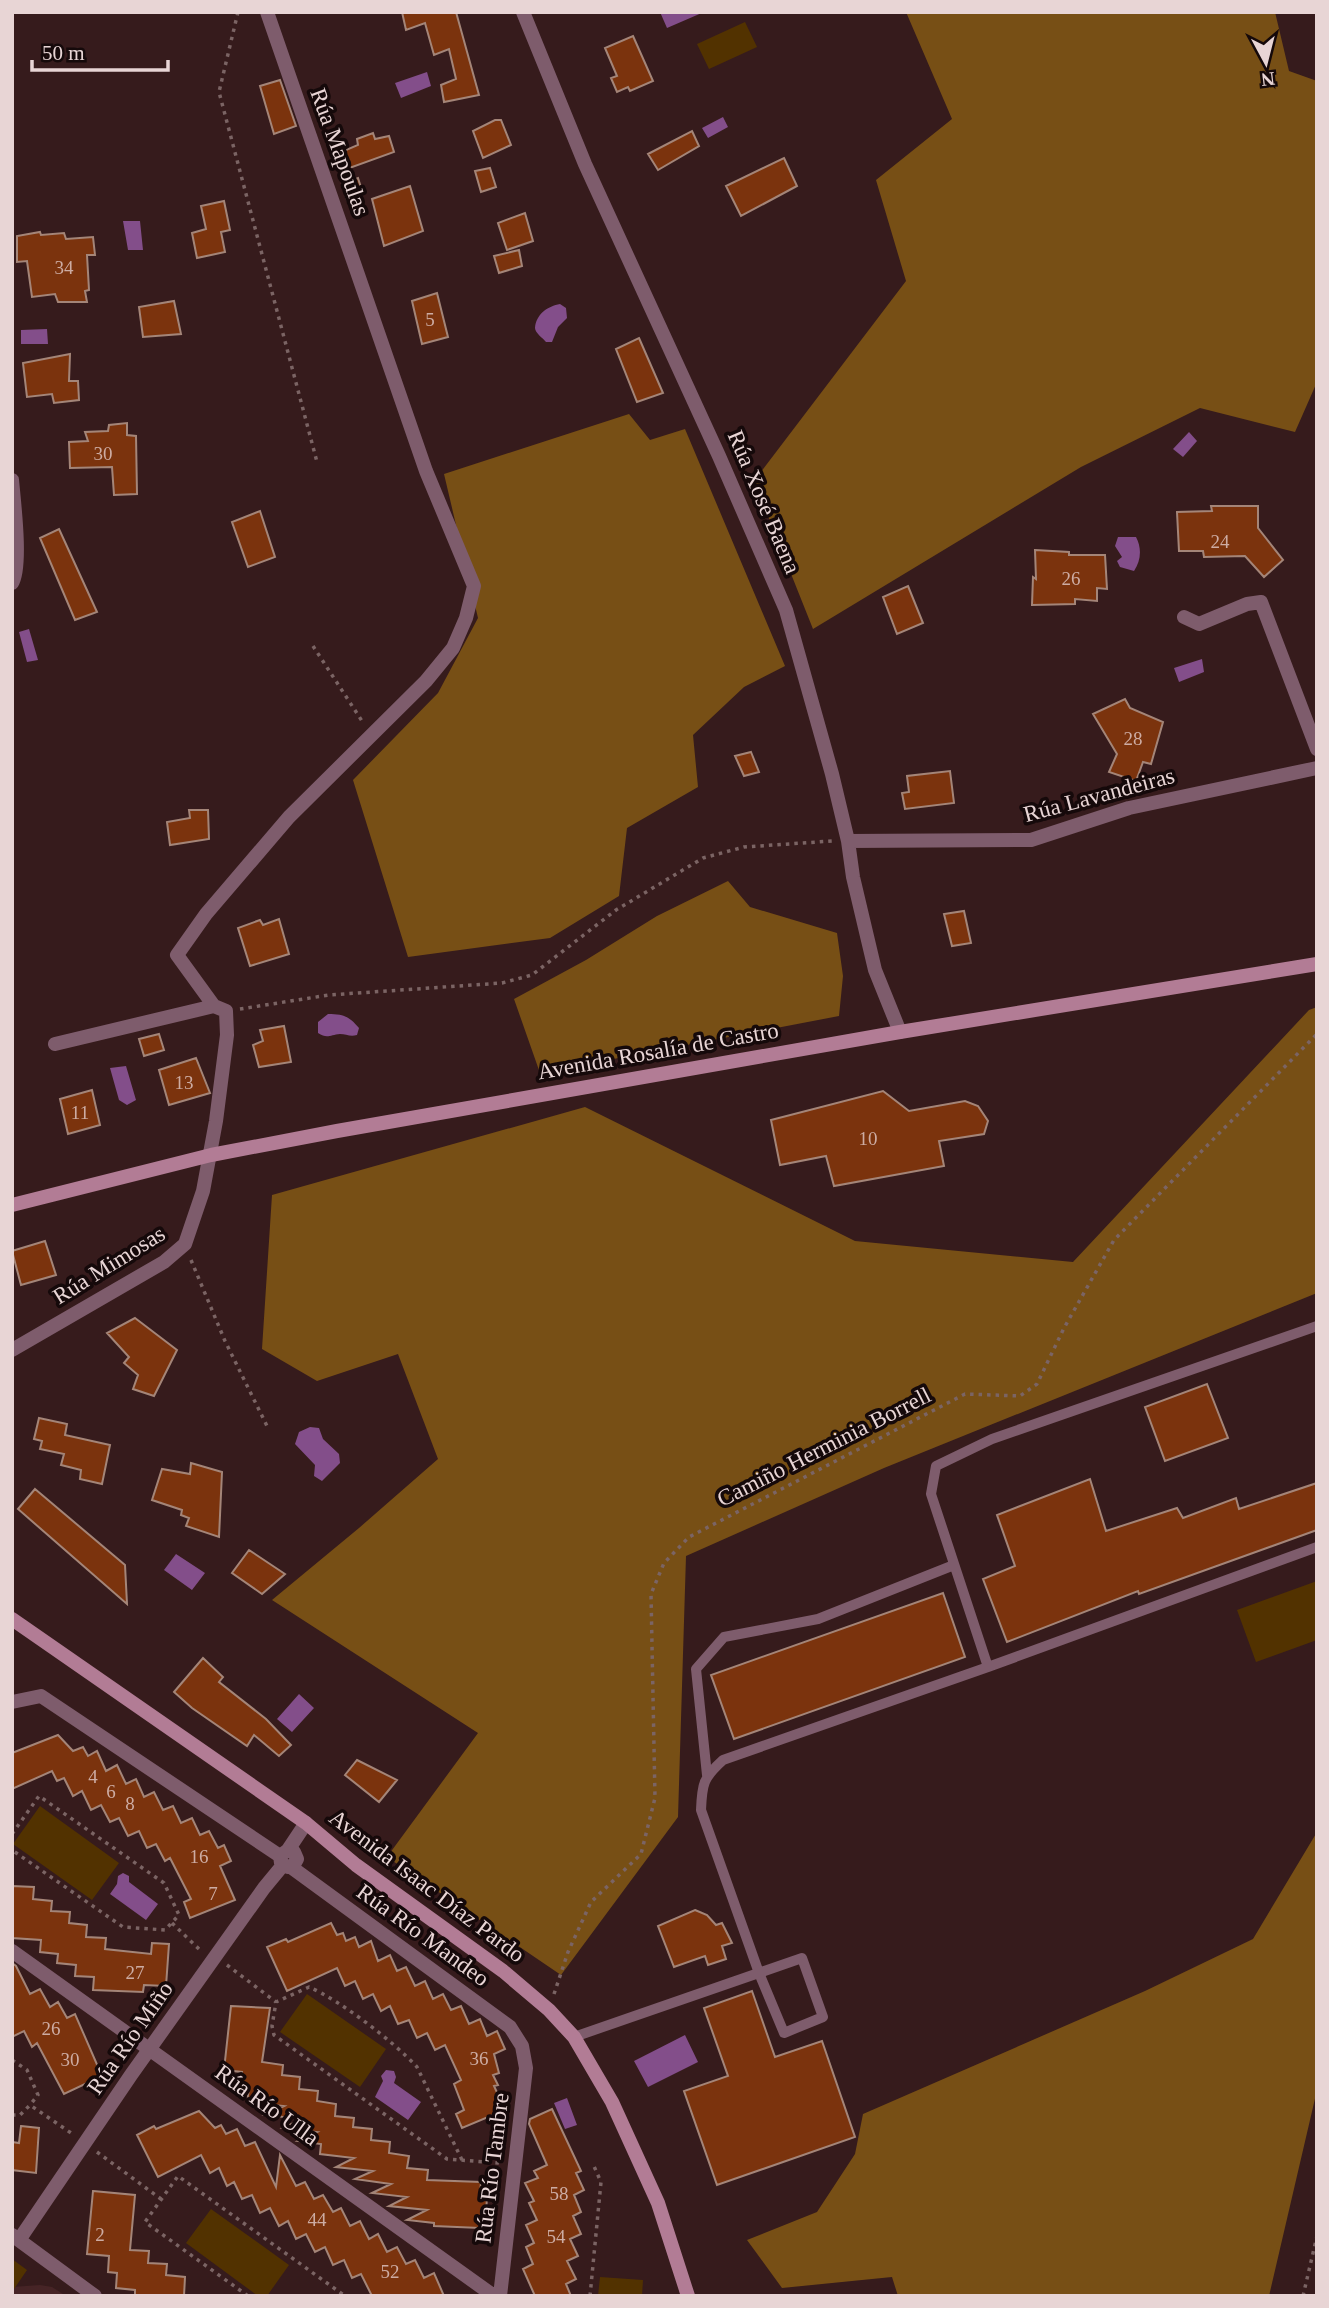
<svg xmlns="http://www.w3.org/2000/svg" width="1329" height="2308" viewBox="0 0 1329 2308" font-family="Georgia,serif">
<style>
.built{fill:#462426}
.green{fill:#523200}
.forest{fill:#774f15}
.water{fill:#834e8a}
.building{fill:#7b330d;stroke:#a48578;stroke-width:2}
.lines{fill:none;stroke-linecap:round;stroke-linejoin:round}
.path{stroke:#7b6464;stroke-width:3.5;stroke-dasharray:3.5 5;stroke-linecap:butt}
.lane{stroke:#7e5c6c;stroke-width:10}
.street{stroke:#7e5c6c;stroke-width:14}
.secondary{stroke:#b27c95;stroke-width:14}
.labels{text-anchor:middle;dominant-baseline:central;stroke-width:7;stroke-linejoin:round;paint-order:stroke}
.number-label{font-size:19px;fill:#cdaca3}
.street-label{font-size:23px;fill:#e8d5d5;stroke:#15090a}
</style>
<rect width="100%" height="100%" fill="#361b1c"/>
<path class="built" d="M40 2285 52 2287 66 2296H12V2287Z"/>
<path class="green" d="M745 22 757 47 709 69 697 44Z
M1317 1581V1640L1256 1662 1237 1610Z
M40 1806 119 1863 92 1900 13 1844Z
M307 1994 386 2049 360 2087 280 2032Z
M211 2209 289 2265 267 2296H258L186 2243Z
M12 2259 27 2270 12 2292Z
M600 2277 643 2280 642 2296H598Z"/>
<path class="forest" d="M906 12H1275L1289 71 1317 81V382L1295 432 1200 408 1081 467 813 629 754 481 906 281 876 180 952 119Z
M629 414 650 440 685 429 785 666 744 687 693 735 698 787 627 828 619 896 550 938 408 957 353 780 438 693 478 618 444 474Z
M728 881 750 907 837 933 843 976 839 1016 540 1073 514 999 586 960 657 916Z
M1317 1007V1293L884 1468 686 1556 678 1817 561 1975 387 1857 478 1733 272 1600 359 1528 438 1459 398 1354 317 1381 262 1349 272 1195 585 1107 855 1241 1073 1262 1309 1010Z
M1317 1832V2090L1269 2296H898L892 2277 782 2288 747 2240 817 2212 855 2154 863 2114 1145 1991 1253 1939Z"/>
<path class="water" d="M660 12H704L667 28Z
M427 72 431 86 401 98 395 83Z
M723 117 728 127 708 138 702 128Z
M123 221H140L143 250H128Z
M560 304 566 308 567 318 558 327 552 342H546C543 338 535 333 535 328 536 314 548 306 560 304Z
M47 329 48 344H21V330Z
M1189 432 1197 441 1183 457 1173 449Z
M1118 537H1136C1142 548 1141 561 1134 571L1120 567 1117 561 1122 557 1115 546Z
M29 629 38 660 27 662 19 632Z
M1202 659 1204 672 1179 682 1174 668Z
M328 1014C343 1014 349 1016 359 1028L357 1035C350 1037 346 1034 340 1034 330 1035 327 1039 318 1033V1022Z
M126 1066 136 1100 127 1105 119 1100 110 1068Z
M310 1427 319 1428 323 1439 339 1454 340 1463 322 1481 314 1476 315 1465 295 1444 299 1432Z
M176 1554 205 1573 192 1590 164 1570Z
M299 1694 314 1708 292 1732 277 1719Z
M123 1873 129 1876V1882L158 1904 146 1920 110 1894 117 1884 118 1876Z
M685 2035 698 2062 648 2087 634 2061Z
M386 2070 394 2071 396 2077 394 2083 421 2102 408 2120 375 2097 383 2081 381 2076Z
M567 2098 577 2125 565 2129 554 2103Z"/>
<path class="building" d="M402 12H456L479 95 444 102 441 85 456 79 449 49 434 55 425 23 406 30Z
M633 36 653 81 630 91 628 87 617 92 611 78 617 76 605 48Z
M280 80 296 126 274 134 260 86Z
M495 120H501L511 145 483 158 473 131Z
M692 131 699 146 658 170 648 154Z
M373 133 375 139 389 136 394 152 344 170 339 153 358 145 357 139Z
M784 158 797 186 741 216 726 186Z
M490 168 496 187 481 192 475 171Z
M358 178 363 194 347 200 342 184Z
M410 186 423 231 384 246 372 199Z
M224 201 230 230 221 232 225 252 197 258 192 233 206 229 201 206Z
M525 213 533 241 507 250 498 223Z
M40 232 41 235 64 233 66 239 93 237 95 255H87L89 290 85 291 87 302H58L55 294 32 297 27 261 17 262V236Z
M519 250 522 266 499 273 494 256Z
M437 293 448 337 422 344 412 301Z
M174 301 181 334 143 337 139 307Z
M639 338 663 393 637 402 616 349Z
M70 354 69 381H78L79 400 54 403 52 394 27 397 23 363Z
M127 423V435L136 436 137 494 114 495 112 467 70 468 69 442 88 441 85 432 108 431 109 425Z
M1211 506H1258V528L1283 560 1264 577 1245 556 1204 557 1203 551H1179L1177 512 1212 511Z
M260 511 275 557 248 567 232 522Z
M59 529 97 612 75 620 40 538Z
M1035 550 1069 552V555H1105L1107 589 1097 588V601L1075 599V604L1032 605 1033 577 1036 579Z
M908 586 923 623 897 634 883 597Z
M1125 699 1130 708 1163 722 1151 764 1143 762 1136 781 1109 772 1117 754 1093 714Z
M751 752 759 772 744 776 735 756Z
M950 771 954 803 905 809 902 793 909 792 907 776Z
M189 810H208L209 839 170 845 167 822 190 818Z
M964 911 971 943 952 946 944 914Z
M279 919 289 954 250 966 238 928 260 920 263 925Z
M284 1026 291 1062 259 1067 253 1045 263 1041 260 1030Z
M159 1034 164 1050 144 1056 139 1039Z
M196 1058 210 1093 169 1105 159 1070Z
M92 1090 100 1125 68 1134 60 1099Z
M883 1091 909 1111 965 1101 978 1106 988 1121 984 1134 939 1141 944 1166 834 1186 826 1156 780 1165 771 1120Z
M45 1241 56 1275 21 1285 12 1251Z
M135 1318 177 1350 154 1396 133 1389 138 1375 124 1363 129 1357 107 1333Z
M1207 1384 1228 1438 1165 1461 1145 1407Z
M39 1418 67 1424 65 1435 110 1445 102 1484 80 1479 81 1470 61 1465 64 1454 40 1449 42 1441 34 1439Z
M191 1463 222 1472 219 1537 186 1526 189 1518 181 1515 182 1510 152 1500 162 1469 190 1474Z
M1090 1479 1106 1531 1177 1508 1183 1518 1236 1498 1239 1509 1317 1483V1530L1139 1594 1138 1591 1007 1642 983 1579 1015 1566 997 1515Z
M35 1489 125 1565 127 1604 18 1509Z
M249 1550 285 1574 262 1594 232 1573Z
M943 1593 965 1657 734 1739 711 1675Z
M203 1658 223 1677 219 1682 266 1719 291 1745 279 1756 254 1735 247 1746 192 1708 174 1692Z
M58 1735 73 1751 83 1747 88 1756 97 1751 106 1771 117 1765 126 1784 136 1779 144 1797 154 1792 163 1810 173 1806 181 1823 192 1818 200 1835 209 1831 218 1848 224 1845 231 1861 220 1866 235 1900 190 1918 184 1902 191 1899 170 1858 165 1861 156 1844 147 1848 139 1831 128 1836 119 1818 110 1822 101 1805 91 1810 82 1791 73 1796 64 1778 57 1781 52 1771 12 1789V1753Z
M357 1760 397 1780 379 1802 345 1775Z
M12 1886 34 1887 33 1899 52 1901 51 1911 70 1912 69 1923 87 1925 86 1937 106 1938 105 1949 151 1954 152 1943 169 1944 166 1986 144 1985 143 1992 93 1990 94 1977 75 1976 76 1965 57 1963 58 1954 40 1952 41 1940 12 1938Z
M695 1910 707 1915 716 1925 722 1923 732 1943 722 1946 726 1959 708 1965 705 1956 674 1967 658 1926Z
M331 1923 337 1935 343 1933 346 1941 355 1937 359 1947 371 1941 378 1961 390 1955 397 1971 406 1967 415 1986 425 1981 433 1999 443 1994 451 2010 461 2006 469 2024 480 2019 487 2036 497 2031 505 2049 494 2054 499 2073 493 2075 498 2085 494 2086 505 2110 462 2128 456 2114 464 2110 454 2084 461 2080 445 2045 435 2050 427 2033 417 2038 409 2020 398 2024 390 2006 381 2011 373 1994 363 1999 355 1981 345 1986 337 1968 287 1991 267 1947 286 1939 288 1942Z
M12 1963 16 1966 30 1994 40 1989 50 2007 58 2002 67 2018 75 2014 102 2076 64 2094 37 2043 32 2047 24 2031 12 2037Z
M752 1991 775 2057 822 2041 855 2137 717 2185 684 2091 728 2076 704 2008Z
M231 2006 270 2008 262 2062 283 2065 282 2075 300 2077 299 2089 318 2091 317 2101 336 2104 335 2116 354 2118 353 2127 372 2129 371 2140 390 2142 389 2153 409 2156 407 2168 428 2170 427 2180 481 2182 480 2195H487L486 2216H480V2228L434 2226V2223L407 2220 427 2210 389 2206 407 2197 372 2193 391 2184 355 2179 373 2171 336 2167 354 2158 320 2154 321 2144 298 2141 317 2132 283 2128 302 2119 265 2115 284 2106 247 2102 249 2089 240 2088 242 2072 224 2070Z
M552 2109 581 2171 576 2173 584 2190 574 2195 581 2212 573 2216 581 2234 570 2239 578 2256 567 2261 576 2279 566 2284 571 2296H535L523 2269 533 2264 526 2247 534 2243 526 2225 537 2220 529 2203 534 2201 525 2183 538 2178 534 2171 547 2165 529 2124 530 2119Z
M199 2111 215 2128 221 2125 226 2134 237 2129 245 2146 255 2142 276 2187 280 2155 296 2186 305 2182 314 2199 323 2195 333 2212 341 2208 350 2226 360 2221 369 2239 378 2234 387 2252 397 2247 406 2264 415 2260 424 2278 434 2273 444 2296H372L361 2274 352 2278 344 2260 333 2265 325 2247 315 2252 306 2234 296 2239 288 2221 279 2226 270 2208 260 2213 252 2195 242 2199 234 2182 227 2186 219 2168 210 2173 201 2155 158 2177 137 2135 154 2126 156 2129Z
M21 2126 39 2128 36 2173 12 2170V2142L19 2143Z
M93 2191 135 2195 130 2250 149 2251 148 2263 167 2264 166 2275 185 2277 184 2296H135V2290L116 2288 117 2273 108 2272 109 2256 87 2254Z"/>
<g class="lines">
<path class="path" d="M238 12 219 92 317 462
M313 646 362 721
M240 1009 329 995 502 983 532 975 616 910 703 858 744 847 832 841
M191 1260 225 1341 268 1428
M12 1834 39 1796 164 1883 179 1915 165 1930 123 1927 12 1850
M172 1923 201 1951
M227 1965 276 2002
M554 1994 568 1952 591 1902 641 1854 655 1798 651 1594 664 1563 689 1537 965 1394 1020 1396 1037 1384 1064 1328 1114 1240 1317 1034
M12 2060 27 2070 38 2095 30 2105
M12 2115H20L30 2105 74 2135
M97 2152 161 2199
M462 2160 417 2067C393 2041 341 2001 309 1987L276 2002 272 2026 274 2035 447 2159 499 2163
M248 2296 145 2222 178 2176 345 2296
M590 2296 601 2182 593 2164
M1303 2296 1317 2236"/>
<path class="lane" d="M1317 1326 992 1439 936 1466 931 1494 988 1667 1317 1547
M707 1775 696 1669 724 1637 818 1619 954 1565
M574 2037C650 2011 726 1985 802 1958L823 2017 784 2033 759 1973 701 1810C702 1784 703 1778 723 1760L988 1667"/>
<path class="street" d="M523 12 585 164 719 456 786 610 832 774 848 841 853 877 875 970 900 1032
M12 480C14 502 22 567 12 583
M1184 617 1199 624 1247 604 1261 602 1317 749
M848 841 1031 840 1129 808 1317 768
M55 1044 214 1006
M12 1350 164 1262 185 1244 203 1191 216 1121 227 1035 226 1011 214 1006 177 955 206 914 289 817 426 681 453 648 466 618 474 586 426 471 267 12
M12 1702 41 1696 280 1856
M288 1850 294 1852 297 1859 293 1866 288 1867 281 1863 280 1856 288 1850 306 1823
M291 1867 510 2027 522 2046 526 2068 500 2296
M12 1951 494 2296
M12 2235 95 2296
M19 2240 131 2075 264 1888 283 1865"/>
<path class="secondary" d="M12 1205 211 1155 337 1131 900 1032 1317 964
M12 1619 306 1823 356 1865 503 1971 549 2010 574 2037 612 2102 658 2203 688 2296"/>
</g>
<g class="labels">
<g class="number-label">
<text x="64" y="267">34</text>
<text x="430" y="319">5</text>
<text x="103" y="453">30</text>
<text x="1220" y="541">24</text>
<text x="1071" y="578">26</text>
<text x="1133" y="738">28</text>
<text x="184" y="1082">13</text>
<text x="80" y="1112">11</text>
<text x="868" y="1138">10</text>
<text x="93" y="1776">4</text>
<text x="111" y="1791">6</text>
<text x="130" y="1803">8</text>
<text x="199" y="1856">16</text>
<text x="213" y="1893">7</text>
<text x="135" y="1972">27</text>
<text x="51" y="2028">26</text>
<text x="479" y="2058">36</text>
<text x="70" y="2059">30</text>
<text x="559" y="2193">58</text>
<text x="317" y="2219">44</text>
<text x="100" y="2234">2</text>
<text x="556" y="2236">54</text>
<text x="390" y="2271">52</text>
</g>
<g class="street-label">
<text transform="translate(340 152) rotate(70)">Rúa Mapoulas</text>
<text transform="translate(764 502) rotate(67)">Rúa Xosé Baena</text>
<text transform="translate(1099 795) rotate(-15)">Rúa Lavandeiras</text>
<text transform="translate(658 1051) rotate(-10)">Avenida Rosalía de Castro</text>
<text transform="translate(109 1265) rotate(-32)">Rúa Mimosas</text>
<text transform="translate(824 1447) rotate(-27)">Camiño Herminia Borrell</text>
<text transform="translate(427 1886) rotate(37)">Avenida Isaac Díaz Pardo</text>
<text transform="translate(423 1935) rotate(36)">Rúa Río Mandeo</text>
<text transform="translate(130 2038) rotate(-55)">Rúa Río Miño</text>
<text transform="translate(267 2105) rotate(36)">Rúa Río Ulla</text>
<text transform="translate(492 2168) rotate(-83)">Rúa Río Tambre</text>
</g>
</g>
<rect width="1329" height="2308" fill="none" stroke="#e8d5d5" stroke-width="28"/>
<g transform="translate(1266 63) rotate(173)" stroke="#15090a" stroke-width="5" paint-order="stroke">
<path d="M0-5L12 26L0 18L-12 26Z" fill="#e8d5d5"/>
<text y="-10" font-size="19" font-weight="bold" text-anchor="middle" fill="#e8d5d5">N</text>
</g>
<path d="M32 60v10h136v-10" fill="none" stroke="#e8d5d5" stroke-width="3.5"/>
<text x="42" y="60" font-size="21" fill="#e8d5d5" stroke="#15090a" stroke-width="5" paint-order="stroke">50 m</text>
</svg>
